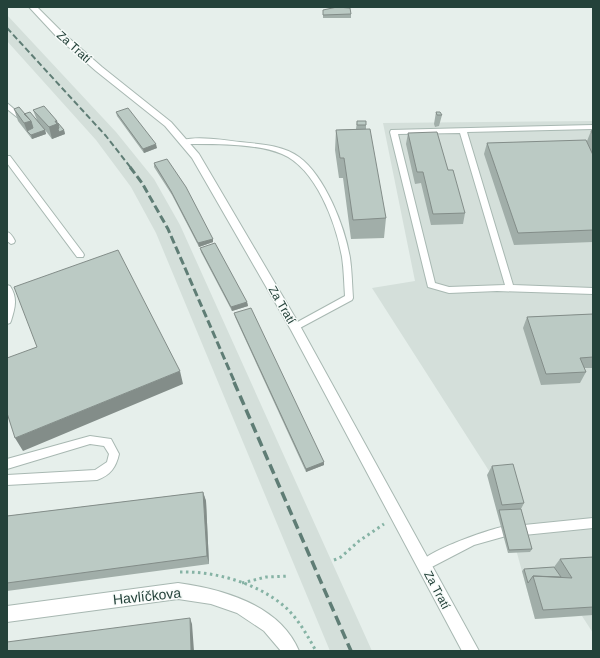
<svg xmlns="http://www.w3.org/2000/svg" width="600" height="658" viewBox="0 0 600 658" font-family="Helvetica,sans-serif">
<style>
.built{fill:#d4dfda}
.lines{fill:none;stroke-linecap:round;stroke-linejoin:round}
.lane-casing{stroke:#a8b8b2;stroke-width:2}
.street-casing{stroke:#a8b8b2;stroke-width:2}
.path{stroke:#86b3a5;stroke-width:3;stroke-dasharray:2.5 3.5;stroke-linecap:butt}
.lane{fill:#fff;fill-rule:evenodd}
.street{fill:#fff;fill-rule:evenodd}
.rail-far2{stroke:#5f7d75;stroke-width:2;stroke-dasharray:6 3;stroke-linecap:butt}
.rail-far1{stroke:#5f7d75;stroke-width:3;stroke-dasharray:8 3.5;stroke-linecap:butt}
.rail{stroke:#5f7d75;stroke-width:3.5;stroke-dasharray:10 5;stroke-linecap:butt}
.wall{fill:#a1aea9}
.shaded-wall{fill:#838d89}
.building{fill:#bbcac4;stroke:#838d89}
.labels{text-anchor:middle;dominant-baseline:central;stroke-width:3;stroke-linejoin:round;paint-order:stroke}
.street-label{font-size:12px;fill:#24423a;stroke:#f7fbf9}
.near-street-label{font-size:14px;fill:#24423a;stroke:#f7fbf9}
</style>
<rect width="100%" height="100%" fill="#e6efeb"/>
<path class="built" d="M7 15 116 132 154 179 180 225 372 651H330L156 233 131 187 96 140 7 41Z
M593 121V633L582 616 535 619 517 553 491 474 372 288 415 281 383 123Z"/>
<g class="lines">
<defs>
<path id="lane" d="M7 103 21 115V117H17L7 109Z
M593 125V129L467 132 513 285 593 288V294L497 291 449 293 428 287 390 132 391 130ZM460 133 505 285 449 287 435 283 398 134Z
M182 140C200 136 222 140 240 142 259 144 283 145 299 157 325 176 345 227 350 258 352 272 352 285 353 298L352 300 298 329H292L291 327 292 325 345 296C344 283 344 270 342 257 336 223 316 168 282 154 256 143 213 144 185 144L181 142Z
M7 156H10L83 253 84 255 83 257H77L7 163Z
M7 232C11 233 13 237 15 241L14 243 11 244 7 241Z
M7 285 10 286C18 298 15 308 11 321L10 323 7 324Z
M90 436 111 439 119 454C116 467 111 475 97 480L7 485V475L95 470 107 462 109 454 104 446 90 444 7 469V459Z
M593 518V528L524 535 520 534 519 530 520 526 524 525Z
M502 527 506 528 507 532 506 536 474 545 424 571 420 569 418 565C424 552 487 530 502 527Z"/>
<path id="street" d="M29 7H37L62 32 102 67 171 122 199 154 299 324 479 651H462L291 330 192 158 165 126 96 71 56 36Z
M178 583C222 589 280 605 299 651H281L264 631 237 613 211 604 178 599 7 622V606Z"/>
</defs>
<use href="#lane" class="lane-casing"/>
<use href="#street" class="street-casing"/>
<path class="path" d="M334 560 341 557 359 541 384 524
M180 572C215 571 257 583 284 606 298 618 307 635 316 651
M242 583 266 577 289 576"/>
<use href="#lane" class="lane"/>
<use href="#street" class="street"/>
<path class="rail-far2" d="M7 28 106 136 131 168"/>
<path class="rail-far1" d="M130 167 142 183 168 229 235 383"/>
<path class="rail" d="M234 382 351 651"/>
</g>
<path class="wall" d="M323 10 351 14V18H323Z
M14 109 24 114 37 120 33 110 57 121 58 123 64 130 65 134 52 139 45 130 46 134 32 139 18 121Z
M116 112 157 148 144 153 117 116Z
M436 112 442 115 439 126 435 127 434 124Z
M357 121 366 125V129L386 218 384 238 351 239 343 178H339L335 150 336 130 356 129Z
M593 130V242L514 245 484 154 487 143 587 141 591 131Z
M408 133 448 170 465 213 463 224 431 225 421 183 415 184 406 144Z
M154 163 213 239V242L199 247 172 195 154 167Z
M200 248 247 302 248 306 232 311 201 252Z
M234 313 324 462V465L306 472 235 317Z
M593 314V368H584L586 372 580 383 541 385 523 328 527 317Z
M492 466 524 503 521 509 532 549 530 552 508 553 487 475Z
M203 492 206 501 209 564 7 591V516Z
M593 557V615L535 619 522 571 524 569 554 567 560 559Z"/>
<path class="shaded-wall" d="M31 121 35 132 27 131 24 123Z
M55 121H57L60 131 64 130 65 134 52 139 49 127Z
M45 130 46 134 32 139 31 135Z
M156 144 157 148 144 153 143 149Z
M213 239V242L199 247 198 243Z
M247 302 248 306 232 311 231 307Z
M180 371 183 384 23 451 15 438Z
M324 462V465L306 472V469Z
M203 492 206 501 209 564 207 556Z
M190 618 192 624 194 651H191Z"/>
<path class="building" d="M337 7 350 8 351 14 323 15V10Z
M44 106 57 121H55L57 124 49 127 33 110Z
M19 107 31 121 24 123 14 109Z
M128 108 156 144 143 149 116 112Z
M30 112 45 130 31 135 27 131 33 128 31 121 24 114Z
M436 112H440L442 115H437Z
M357 121H366V125H357Z
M58 123 64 130 59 132 58 129 59 128Z
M370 129 386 218 353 220 344 158H340L336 130Z
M593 130V135L591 131Z
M437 132 448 170H453L465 213 433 214 423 172H417L408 133Z
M586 140 593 155V230L518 233 487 143Z
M167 159 186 187 213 239 198 243 171 191 154 163Z
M215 243 247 302 231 307 200 248Z
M118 250 180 371 15 438 7 413V358L37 347 14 287Z
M251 308 324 462 306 469 234 313Z
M593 314V357L580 358 586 372 546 374 527 317Z
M513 464 524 503 502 505 492 466Z
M203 492 207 556 7 583V516Z
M521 509 532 549 509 550 499 510Z
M593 557V607L543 610 533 576 572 578 560 559Z
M554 567 561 577 533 576 528 583 524 569Z
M190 618 191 651H7V642Z"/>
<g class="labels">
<g class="street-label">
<text transform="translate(74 47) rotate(42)">Za Tratí</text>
<text transform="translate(282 305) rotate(60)">Za Tratí</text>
<text transform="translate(437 590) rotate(62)">Za Tratí</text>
</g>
<g class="near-street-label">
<text transform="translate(147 596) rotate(-6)">Havlíčkova</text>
</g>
</g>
<rect width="600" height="658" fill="none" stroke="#24423a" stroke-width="16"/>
</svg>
